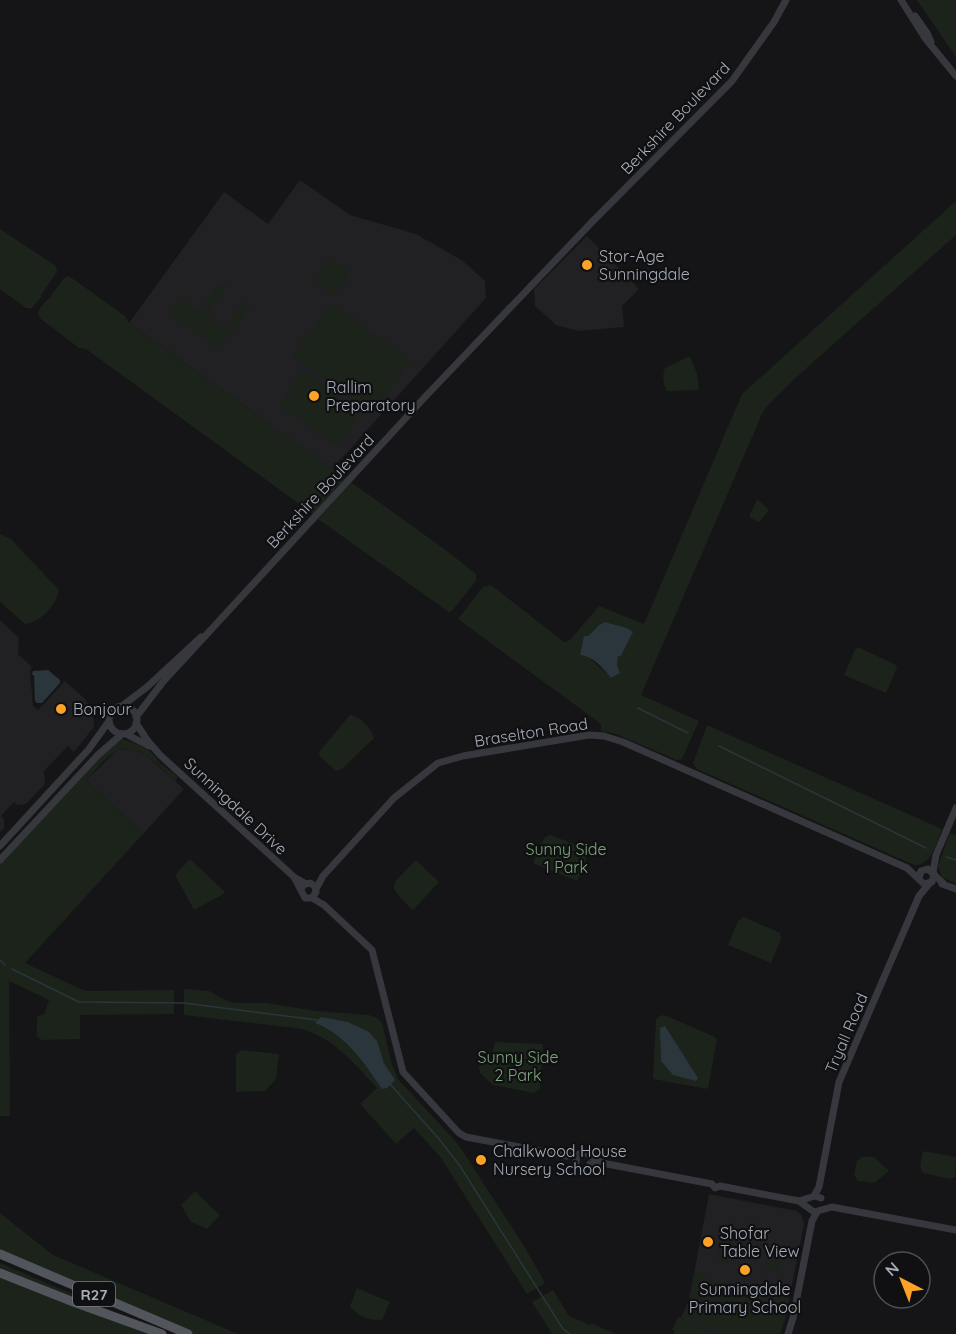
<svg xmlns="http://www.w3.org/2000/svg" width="956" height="1334" viewBox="0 0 956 1334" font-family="Quicksand,sans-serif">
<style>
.built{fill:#212124}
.green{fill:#1b231b;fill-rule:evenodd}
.water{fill:#2a363c}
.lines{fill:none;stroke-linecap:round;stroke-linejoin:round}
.stream{stroke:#2a363c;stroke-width:1.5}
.tertiary{stroke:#36383d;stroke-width:7}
.primary{stroke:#52555c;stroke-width:9}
.poi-dot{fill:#fda127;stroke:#101012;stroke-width:2}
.labels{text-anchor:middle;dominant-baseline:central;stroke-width:4.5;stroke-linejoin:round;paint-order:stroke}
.shield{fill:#101012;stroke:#797e86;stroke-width:1.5}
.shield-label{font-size:15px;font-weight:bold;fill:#a6adb8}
.street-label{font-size:16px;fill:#a6adb8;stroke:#101012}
.poi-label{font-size:16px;fill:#a6adb8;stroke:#101012;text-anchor:start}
.park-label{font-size:16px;fill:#7da57c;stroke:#101012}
</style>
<rect width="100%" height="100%" fill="#151517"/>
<path class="built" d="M300 180 350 215 416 234 463 261 485 281 486 298 332 469 129 323 224 192 268 224Z
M587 236 639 289 622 306 624 327 578 331 556 325 535 306 534 289Z
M0 620 19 638 18 654 32 667 30 671 33 706 38 710 65 681 84 698 93 711 94 727 74 752 68 746 44 771 45 784 26 804 17 805 14 802 1 816 4 819V828L0 832Z
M130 748 146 755 184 789 143 834 86 781 117 750Z
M709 1194 797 1211 801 1214 804 1224 785 1320 780 1334H717L681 1318 689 1300Z"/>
<path class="green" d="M917 0H956V57L919 3Z
M956 201V235L802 372 767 406 762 414 641 695 699 721 682 759 677 760 616 734 601 731V724L458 619 483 587 491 585 564 642 570 640 599 606 644 624 742 394ZM605 622 627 628 632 635 621 655H618L617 665 620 673 612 678 586 655C588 640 589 629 605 622Z
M0 229 56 266 57 272 41 295 42 296 32 308H26L0 289Z
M329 258 350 274 335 295 314 279Z
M69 276 125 316 129 323 345 478 313 514 86 349 79 348 41 319 38 315 39 310 47 299 48 300 63 279Z
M220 283 226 287 208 313 202 308Z
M181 298 229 333 218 348 169 313Z
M245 301 251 305 232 332 225 328Z
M331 303 411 361 372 413 293 356Z
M690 356 697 374 699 390 667 391C663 386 662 374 665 368Z
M304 370 362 412 337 446 279 405Z
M351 482 443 548 476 574V581L450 613 318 519Z
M757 499 768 509V512L759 522 749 517Z
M0 534 11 539 59 590C55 607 42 621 25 624L0 602Z
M858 647 896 665 897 668 886 693 844 675 855 650Z
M350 715C360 716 371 728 374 738L342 769 336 771 320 757 319 752Z
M707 725 942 829C936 843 932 866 914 865L697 769 693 763Z
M122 739C136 744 152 748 159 762L178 777 175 781C162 769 136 739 116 751 104 758 95 771 86 781L143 834 25 963 85 991 174 990V1014L80 1015V1039L41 1040 37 1036V1017L44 1014 49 1000 9 981 10 1116H0V864L101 756Z
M950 833 956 835V884L942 877 938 866Z
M550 835 584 848C591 858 581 871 577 881L533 863 544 838Z
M190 859 224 891V894L194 910 175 875Z
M416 860 439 882 413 910C384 883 391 887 416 860Z
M744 917 780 933 781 939 771 963 728 945 738 921Z
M184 989 209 991 227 1001 235 1003H267L316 1011 369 1015 378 1018 382 1023 392 1065 398 1079 458 1144 526 1249 545 1283 527 1294 441 1158 414 1128 396 1144 360 1104 377 1088C355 1064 334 1038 302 1029L184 1015ZM315 1023 376 1041 384 1063 394 1080 382 1088C363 1063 346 1035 315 1023Z
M664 1015 713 1036 717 1039 708 1089 653 1079 656 1020 659 1016Z
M495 1042 543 1044 540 1089 534 1093 493 1085 480 1073 479 1066 492 1053Z
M241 1050 279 1054 276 1079 265 1091 236 1092V1055Z
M923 1151 956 1157 955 1177 950 1179 923 1173 920 1166Z
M861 1157H874L889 1171 874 1183 858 1181 854 1175 857 1161Z
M195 1191 220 1215 207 1229 191 1222 181 1205Z
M0 1213 53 1255 238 1334H194L0 1251Z
M721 1237 733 1239 728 1262 717 1260Z
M770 1246 782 1248 777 1271 765 1269Z
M0 1263 166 1334H0Z
M696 1273 707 1275V1279L780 1292 781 1288 790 1291 784 1320 778 1334H723L684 1316 690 1302Z
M357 1288 390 1302 382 1320C367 1320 359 1317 350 1306Z
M553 1290 569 1316 590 1325 591 1323 616 1334H552L532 1302Z
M678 1317 681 1318 717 1334H673L675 1332 672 1330Z"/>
<path class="water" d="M605 622 627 628 633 632 621 656H618L617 665 620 673 611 678C604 669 593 656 580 655L584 636H588L599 625Z
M48 670 60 680V683L42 703H37L35 701 34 676 32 674 33 671Z
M321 1017 348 1022 369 1032 377 1041 384 1063 395 1080 387 1088 382 1089C364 1063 346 1035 315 1023Z
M665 1026 698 1078 696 1081 673 1075 661 1061 660 1028Z"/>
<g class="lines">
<path class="stream" d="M638 708 688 733
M719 746 926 848
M946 857 956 860
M0 960 5 965
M12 969 79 1002 184 1003 317 1020
M390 1084 439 1139 460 1166 563 1329 570 1334"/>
<path class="tertiary" d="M901 0 925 38 956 76
M915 16 927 33 931 42
M122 706 147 687 201 637
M109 720a14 14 0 1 1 28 0a14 14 0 1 1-28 0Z
M136 717 162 683 425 397 592 222 732 81 774 22 786 0
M136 723 147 740 160 755 294 877 306 884
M126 734 149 746
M0 846 89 749 109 721
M0 860 98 755 122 734
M933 872 936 855 956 808
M294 877 305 898H312L316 892 315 886 310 883 303 885 301 890
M919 878 921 871 928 869 945 885
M942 884 956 889
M316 889 323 876 394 798 438 763 463 756 589 735 604 736 623 742 907 868 924 884 932 882 934 874
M312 898 324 905 372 950 403 1072 459 1133 466 1137 567 1156 577 1155
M576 1163 577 1155 584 1152 602 1163
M590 1164 602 1163 712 1184 715 1188 720 1186 799 1201 815 1196 821 1198
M814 1196 819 1187 839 1082 919 896 929 884
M799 1201 814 1212 832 1207 956 1230
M788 1334 793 1318 812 1221 817 1212"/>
<path class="primary" d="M0 1254 188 1334
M0 1273 76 1303 162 1334"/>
</g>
<g class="poi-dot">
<circle cx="587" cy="265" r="6"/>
<circle cx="314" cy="396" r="6"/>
<circle cx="61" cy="709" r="6"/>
<circle cx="481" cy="1160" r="6"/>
<circle cx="708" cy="1242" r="6"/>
<circle cx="745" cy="1270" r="6"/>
</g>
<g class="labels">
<rect class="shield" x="73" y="1282" width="42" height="24" rx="4.5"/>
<g class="shield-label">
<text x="94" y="1294">R27</text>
</g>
<g class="street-label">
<text transform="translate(675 118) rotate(-46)">Berkshire Boulevard</text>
<text transform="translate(320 491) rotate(-47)">Berkshire Boulevard</text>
<text transform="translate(531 732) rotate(-9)">Braselton Road</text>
<text transform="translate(236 806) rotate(43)">Sunningdale Drive</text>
<text transform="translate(846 1033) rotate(-67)">Tryall Road</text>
</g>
<g class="poi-label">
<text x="599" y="256">Stor-Age<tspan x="599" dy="18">Sunningdale</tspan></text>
<text x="326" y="387">Rallim<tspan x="326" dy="18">Preparatory</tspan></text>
<text x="73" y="709">Bonjour</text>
<text x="493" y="1151">Chalkwood House<tspan x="493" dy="18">Nursery School</tspan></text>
<text x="720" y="1233">Shofar<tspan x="720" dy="18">Table View</tspan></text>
<text x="745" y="1289" text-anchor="middle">Sunningdale<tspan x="745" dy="18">Primary School</tspan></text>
</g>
<g class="park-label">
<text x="566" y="849">Sunny Side<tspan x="566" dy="18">1 Park</tspan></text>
<text x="518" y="1057">Sunny Side<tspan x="518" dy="18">2 Park</tspan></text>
</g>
</g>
<g transform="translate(902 1280) rotate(318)"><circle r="28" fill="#101012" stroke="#4c4f54" stroke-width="1.5"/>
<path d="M0-4.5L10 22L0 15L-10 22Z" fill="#fda127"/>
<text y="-9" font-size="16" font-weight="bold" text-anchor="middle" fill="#a6adb8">N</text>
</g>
</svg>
